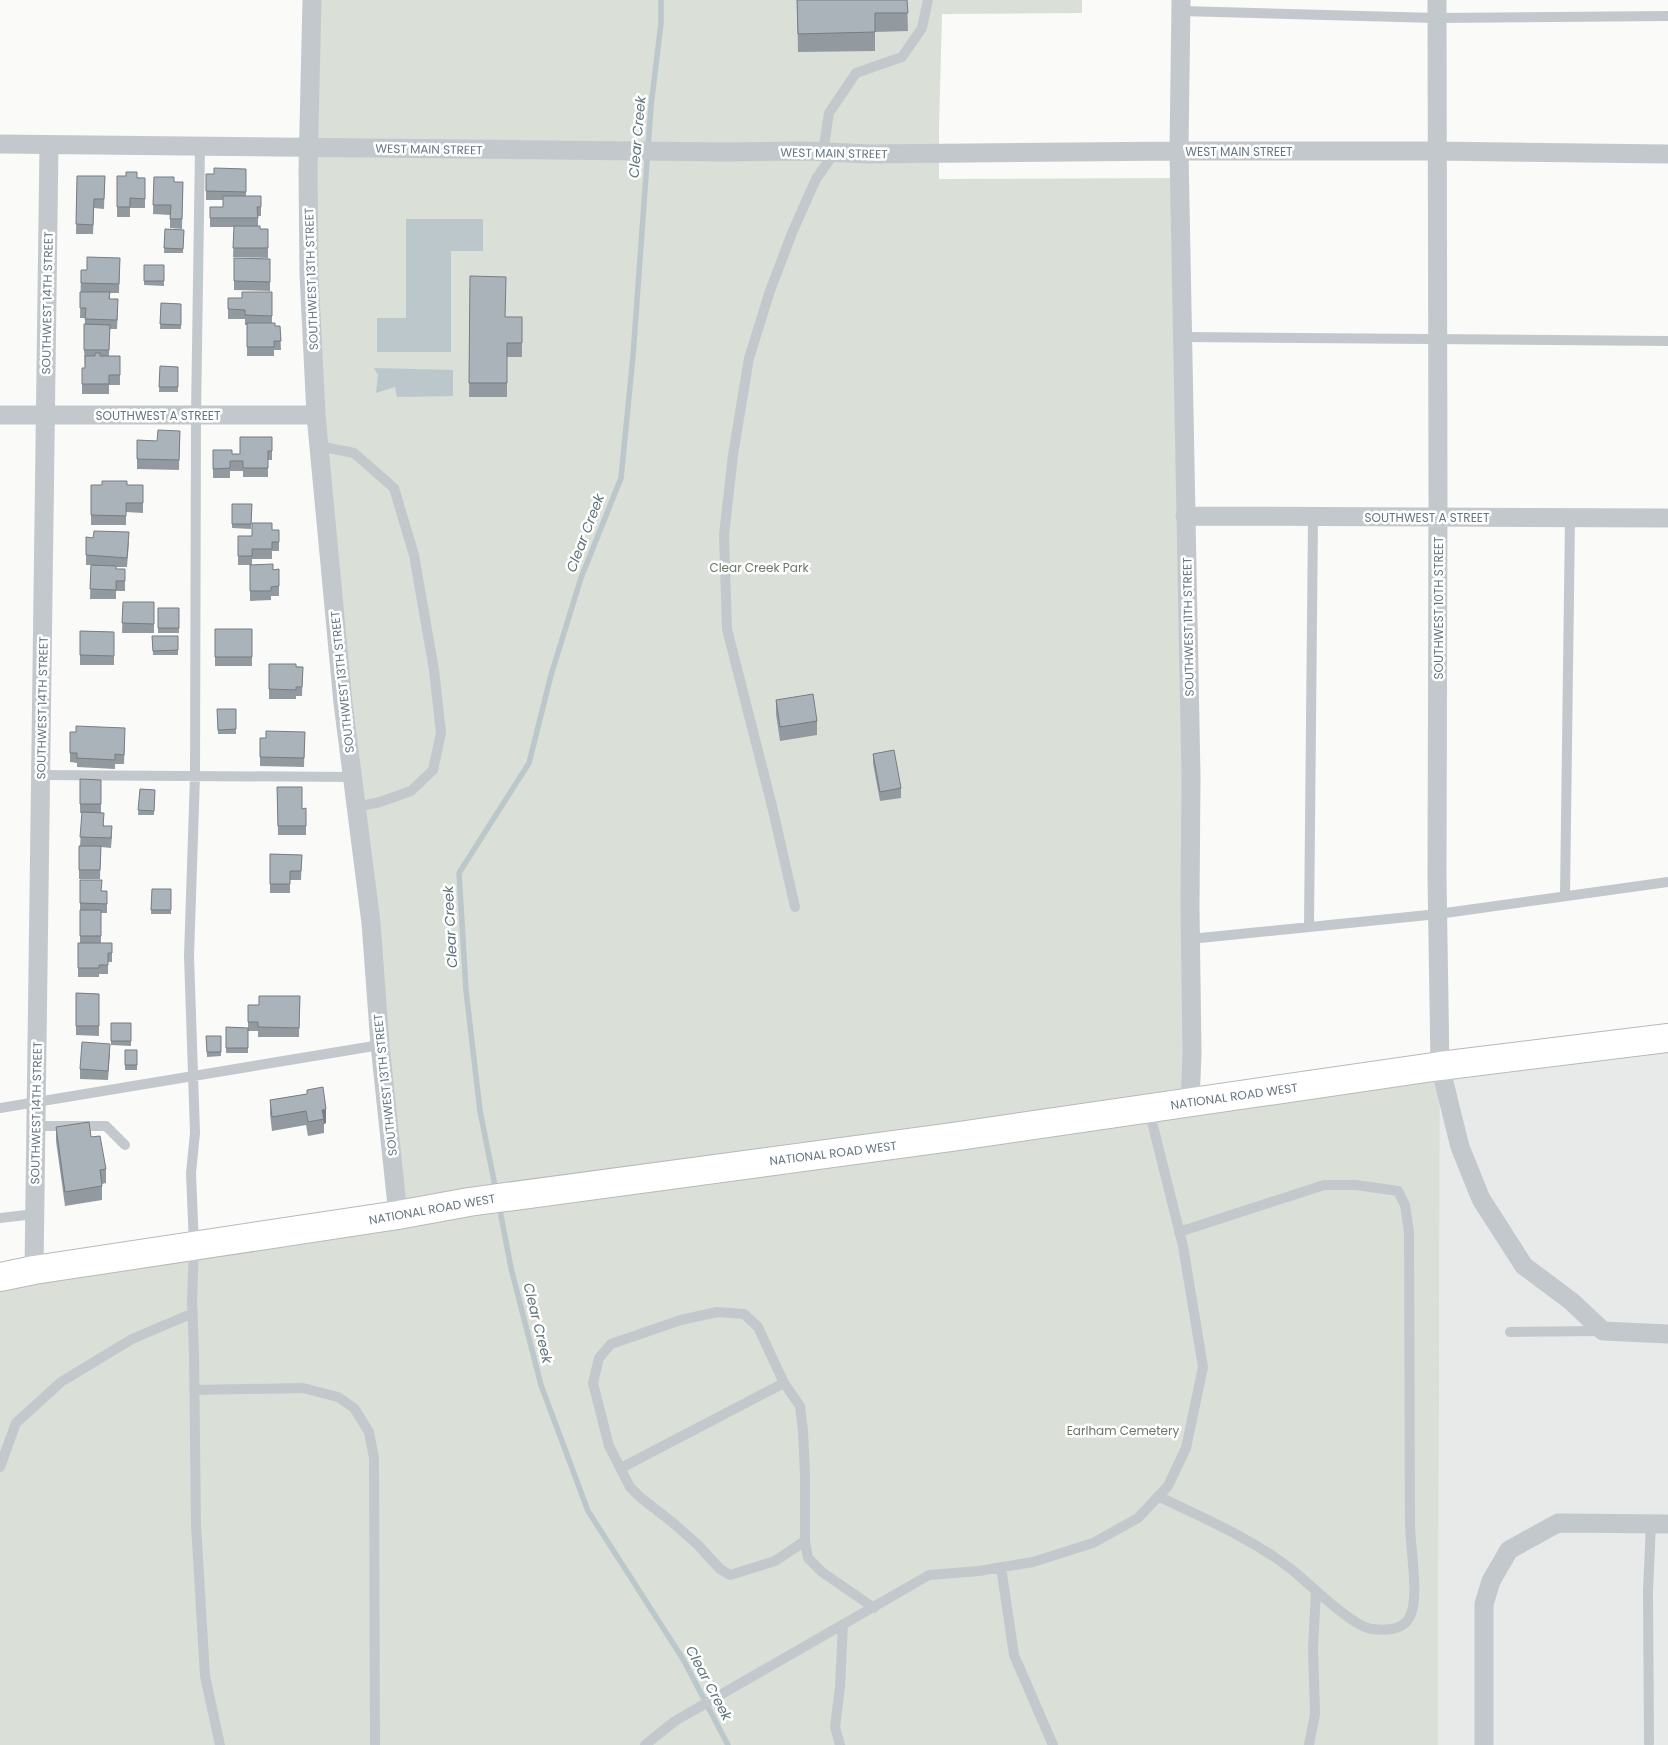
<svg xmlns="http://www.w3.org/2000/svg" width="1668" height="1745" viewBox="0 0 1668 1745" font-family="Poppins,sans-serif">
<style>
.built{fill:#e8e9e9}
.green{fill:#dadfd7}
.water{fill:#bbc7cb}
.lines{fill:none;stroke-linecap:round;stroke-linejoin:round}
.stream{stroke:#bbc7cb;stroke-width:5.5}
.primary-casing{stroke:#b5babe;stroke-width:30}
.lane{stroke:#c3c8cc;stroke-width:10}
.street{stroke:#c3c8cc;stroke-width:19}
.primary{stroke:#fff;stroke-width:28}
.wall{fill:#929a9f}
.shaded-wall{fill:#777d82}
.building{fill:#aab3b9;stroke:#777d82}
.labels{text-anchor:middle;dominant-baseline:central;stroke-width:5;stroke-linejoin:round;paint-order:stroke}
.street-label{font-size:12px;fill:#657683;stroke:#fff}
.park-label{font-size:12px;fill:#687a64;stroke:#fff}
.water-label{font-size:14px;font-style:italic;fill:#60757c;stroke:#fff}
</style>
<rect width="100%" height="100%" fill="#fafaf8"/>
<path class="built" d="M1668 1038V1745H1438L1440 1066Z"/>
<path class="green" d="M313 0H1082V13L942 14 939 128V179L1179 178 1190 1102 1440 1066 1438 1745H0V1277L398 1215 316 415Z"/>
<path class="water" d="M406 219H483V251H451V352H377V318H406Z
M374 368 453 370V396L397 397 395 387 376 393 378 375Z"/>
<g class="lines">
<path class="stream" d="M496 1191 480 1111 466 990 459 873 529 763 551 675 581 578 621 478 633 356 651 106 661 23V0
M499 1205 511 1268 541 1385 588 1511 683 1659 728 1745"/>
<defs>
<path id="primary" d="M0 1277 34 1270 398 1215 469 1202 952 1137 1440 1066 1668 1038"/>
</defs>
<use href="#primary" class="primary-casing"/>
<path class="lane" d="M1181 11 1436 18 1668 16
M200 147 196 415 195 776 189 956 195 1133 191 1173 194 1246 192 1301 194 1354 196 1525 205 1676 220 1745
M823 152 829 113 856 73 902 57 922 28 928 0
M1182 337 1668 341
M319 446 354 453 394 488 414 555 434 670 441 733 433 770 411 791 380 802 356 807
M41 775 353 777
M1565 896 1570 518
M795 907 772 806 727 629 724 535 733 455 749 358 770 291 792 233 816 179 835 152
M1309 927 1313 517
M1190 939 1438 914 1668 882
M0 1108 380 1045
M36 1126H106L125 1145
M0 1218 35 1214
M1510 1332 1602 1331
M194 1390 303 1388 338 1397 354 1408 369 1432 374 1458 375 1745
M0 1467 16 1423 61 1382 132 1339 193 1313
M621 1468 784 1383
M1158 1496C1203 1518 1251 1538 1291 1569 1309 1583 1352 1627 1372 1629 1387 1631 1405 1630 1411 1614 1419 1594 1410 1546 1410 1523 1409 1426 1409 1329 1409 1232L1405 1205 1398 1191 1356 1185H1324L1179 1232
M805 1541 775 1561 730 1575 720 1569 697 1544 672 1522 641 1498 630 1487 609 1446 593 1383 599 1358 611 1344 681 1320 717 1312 744 1314 758 1327 784 1383 800 1406 803 1431 805 1474V1541L808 1558 822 1572 874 1608
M1001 1567 1014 1655 1053 1745
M1649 1743 1648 1591 1651 1523
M645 1745 675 1721 929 1575 979 1571 1033 1562 1093 1543 1138 1518 1168 1486 1186 1448 1203 1367 1183 1246 1149 1110
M840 1745 835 1727 840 1687 843 1624
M1309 1745 1315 1714 1313 1648 1316 1591"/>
<path class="street" d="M312 0 308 170 309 274 316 415 343 703 371 923 380 1045 398 1215
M1181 0 1179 151 1191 777 1190 906 1192 1054 1190 1102
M1437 0 1438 497 1437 877 1440 1066 1460 1147 1481 1199 1524 1266 1571 1301 1603 1331 1668 1334
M0 144 726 152 805 151 870 154 1179 151H1436L1668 154
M0 415H316
M1185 516 1668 518
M34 1270 49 145
M1484 1745V1604L1491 1581 1509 1550 1558 1523 1668 1524"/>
<use href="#primary" class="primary"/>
</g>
<path class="wall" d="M797 0H907L908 31 875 32V51L798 52Z
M246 169V196H261V216H258V226L260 229H268V258L233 257 234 227H210V207H223V200H206V174H214Z
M77 176H105L104 209 94 208 93 234H76Z
M117 176 145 178V208H130V217H117Z
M154 177 174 182H183L182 229 170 228V215L153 214Z
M165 229 184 230 183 253H164Z
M120 258 119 293H110V299L118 309 117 329H110L109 356H120V385H109V394H82V368H85L84 350 85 318H80L81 270H87Z
M234 258 270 259V291L234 290Z
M144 265H164V286L144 285Z
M470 276 505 317H522V357H507V397H469Z
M272 292V323L275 326H280L281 350H274V356H247V325H245V319H228V298H242Z
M161 303 181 304V329H160Z
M160 366 178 367V392H159Z
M180 431 179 470 137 469V440L157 441Z
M272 437V460H268V477H243V471H230V478H213V450L232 454H240Z
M91 485H143V513L126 512V525H91Z
M232 504H252L251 529 232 528Z
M272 530H279V551H272V559H252V565L273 570 279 569V596H271V600L250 601V565H238V536H252Z
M129 542 127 567H116V569H125V591H116V599H90L91 565H86V555Z
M123 602H154V633H122Z
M158 608H179V633H158Z
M215 629H252V666H215Z
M80 631 114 632V665H80Z
M152 636H178V655H153Z
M269 664 303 667 302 696H296V699H269Z
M776 700 817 721V735L780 741 776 714Z
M217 709H236V734H218Z
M305 732 304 767 260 766V738H266Z
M125 738 124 764H115V769L77 767V763L70 762V753Z
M873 754 901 788V798L880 801 873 763Z
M80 779 101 780V813L104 826 112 836 111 848 101 847 100 879H79V846H80L82 813H80Z
M277 787 302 809 306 808V835H278Z
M140 789 155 790 154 815H138Z
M270 854 302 855 301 880H290V893H270Z
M80 880 102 891H107V913H101V943H112V962H108V974H99V977H78V943H80Z
M152 889H171V914H151Z
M76 993 99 994V1036L76 1035Z
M300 996 299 1037H258V1031H248V1053H226V1027L248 1028V1005H259Z
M111 1023H131V1046L111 1045Z
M206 1036H221V1056L207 1057Z
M125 1050H137V1070H125Z
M110 1053 108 1080 80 1079V1069Z
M307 1090 326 1123 324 1124V1133L308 1136 306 1125 272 1131 270 1114V1100L307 1094Z
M56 1127 106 1169V1183L102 1184V1200L65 1206 56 1141Z"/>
<path class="shaded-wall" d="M326 1109V1123L324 1124 322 1110Z"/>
<path class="building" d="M797 0H907L908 13H875V32L798 34Z
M214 168 246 169V192L206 191V174H214Z
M126 172H137V178H145V199L130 198V207H117V176H126Z
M77 176H105L104 199H94L93 225 76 224Z
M154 177H174V182H183L182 219H170L171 205H153Z
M223 196H261V207H257L258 218H210V207H223Z
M234 226H260V229H268V248H233Z
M165 229 184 230 183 249 164 248Z
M87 257 120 258 119 284 81 283V270H87Z
M234 258 270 259V282L234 281Z
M144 265H164V281H144Z
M470 276 506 277 505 317H522V343H507V383H469Z
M80 292H110L109 299H118L117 320 85 319 86 308H80Z
M242 292H272V316L245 315V310L228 309V298H242Z
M161 303 181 304V325L160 324Z
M247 323H275V326H280L281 341H274V347H247Z
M84 324 110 325 109 350H84Z
M95 353H100V356H120V375H109V384H82V368H85V356H95Z
M160 366 178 367V387H159Z
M158 430 180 431 179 460 137 459V440L157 441Z
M240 437H272V451H268V468H243V461H230V468L213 469V450H232V454H240Z
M102 481H127V485H143V503H126V516L91 515V485H102Z
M232 504H252L251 524H232Z
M252 523H272V530H279V542H272V549H252V556H238V536H252Z
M94 531 129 532 127 558 86 555V537L93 538Z
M273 564V570L279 569V586L271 587V591H250V565Z
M91 565 116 566V569H125V581H116V590L90 589Z
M123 602H154V624L122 623Z
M158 608H179V628H158Z
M215 629H252V657H215Z
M80 631 114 632V656L80 655Z
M152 636H178V650L153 651Z
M269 664H296V667H303L302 687H296V690L269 689Z
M813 694 817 721 780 727 776 700Z
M217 709H236V729L218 730Z
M76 726 125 728 124 755 115 754V760L77 758V753H70V732H76Z
M266 731 305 732 304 758 260 757V738H266Z
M894 750 901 788 880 792 873 754Z
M80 779 101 780V804H80Z
M277 787H302V809L306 808V826H278Z
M140 789 155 790 154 811 138 810Z
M82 812 104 813 103 826H112L111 838 80 837Z
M79 846H101L100 870H79Z
M270 854 302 855 301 871H290V884H270Z
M80 880H102L101 891H107V904L80 903Z
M152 889H171V910H151Z
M80 910H101V936H80Z
M78 943H112V953H108V965H99V968H78Z
M76 993 99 994V1026H76Z
M259 996H300L299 1028 258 1027V1022H248V1005H259Z
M111 1023H131V1041H111Z
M226 1027 248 1028V1048H226Z
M206 1036H221V1052H207Z
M82 1042 110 1044 108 1071 80 1069Z
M125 1050H137V1065H125Z
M323 1087 326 1109 322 1110 324 1119 308 1122 306 1111 272 1117 270 1100 307 1094V1090Z
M89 1122 91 1137 100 1136 106 1169 100 1170 102 1186 65 1192 56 1127Z"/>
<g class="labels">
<g class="street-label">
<text transform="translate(429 149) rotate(1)">WEST MAIN STREET</text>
<text x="1239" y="151">WEST MAIN STREET</text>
<text transform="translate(834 153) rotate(1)">WEST MAIN STREET</text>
<text transform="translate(311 279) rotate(-92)">SOUTHWEST 13TH STREET</text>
<text transform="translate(47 303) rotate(-89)">SOUTHWEST 14TH STREET</text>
<text x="158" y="415">SOUTHWEST A STREET</text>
<text x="1427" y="517">SOUTHWEST A STREET</text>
<text transform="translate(1438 608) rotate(-90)">SOUTHWEST 10TH STREET</text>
<text transform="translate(1188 627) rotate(-91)">SOUTHWEST 11TH STREET</text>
<text transform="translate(342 682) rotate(-96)">SOUTHWEST 13TH STREET</text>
<text transform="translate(42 708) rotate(-89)">SOUTHWEST 14TH STREET</text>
<text transform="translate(385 1085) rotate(-96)">SOUTHWEST 13TH STREET</text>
<text transform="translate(1234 1096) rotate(-8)">NATIONAL ROAD WEST</text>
<text transform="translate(36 1113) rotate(-89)">SOUTHWEST 14TH STREET</text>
<text transform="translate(833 1153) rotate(-7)">NATIONAL ROAD WEST</text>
<text transform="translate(432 1209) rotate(-10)">NATIONAL ROAD WEST</text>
</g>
<g class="park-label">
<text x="759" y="567">Clear Creek Park</text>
<text x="1123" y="1430">Earlham Cemetery</text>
</g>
<g class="water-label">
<text transform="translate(637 137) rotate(-85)">Clear Creek</text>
<text transform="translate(585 533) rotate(-69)">Clear Creek</text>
<text transform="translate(450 927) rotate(-93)">Clear Creek</text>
<text transform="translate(538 1323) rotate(76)">Clear Creek</text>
<text transform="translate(709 1683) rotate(62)">Clear Creek</text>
</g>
</g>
</svg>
